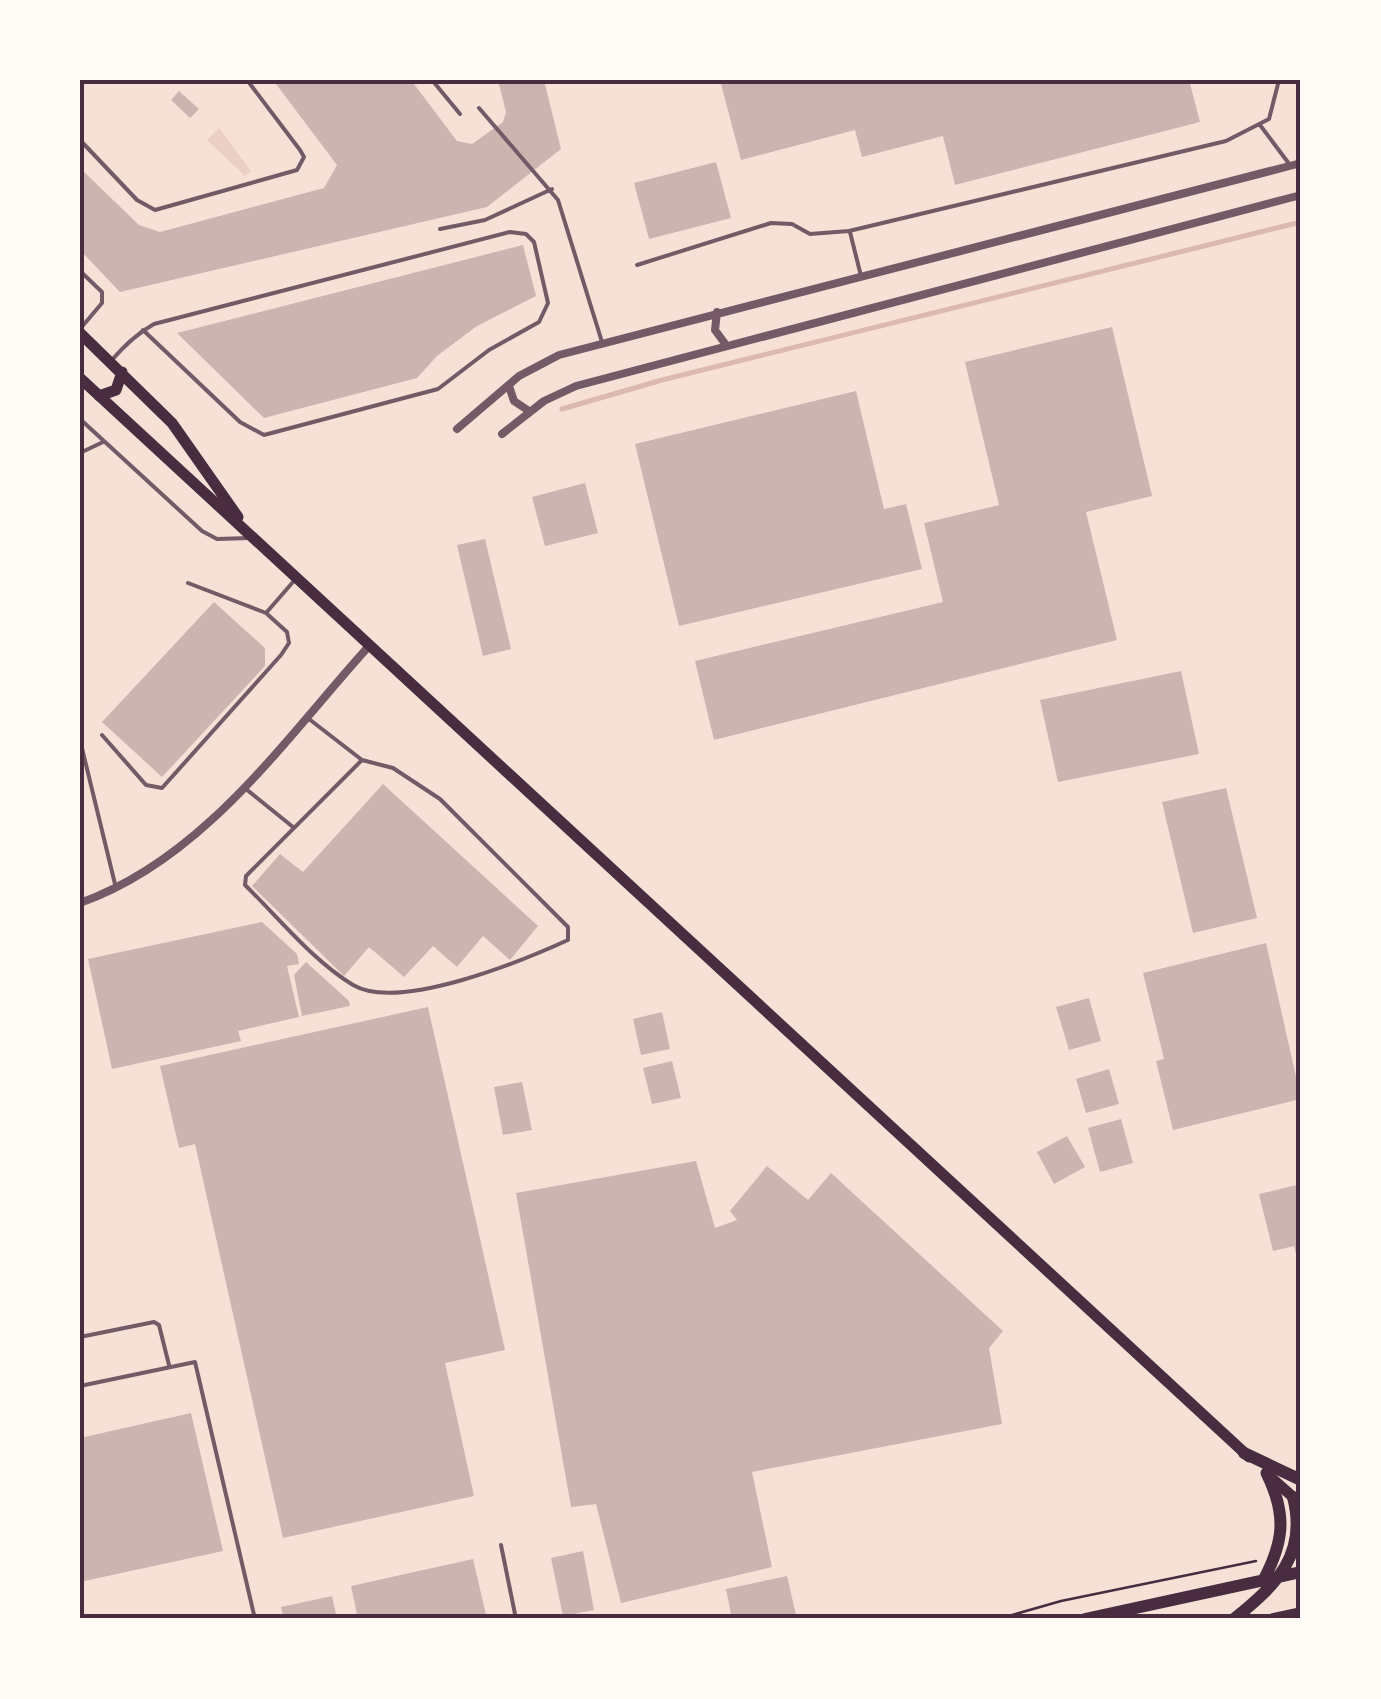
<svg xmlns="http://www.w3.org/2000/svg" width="1381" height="1699" viewBox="0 0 1381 1699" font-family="Jost,sans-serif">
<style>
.green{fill:#ebcfc5}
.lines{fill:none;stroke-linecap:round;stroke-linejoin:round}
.stream{stroke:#dcb8b0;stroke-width:5}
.building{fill:#ccb4b1}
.path{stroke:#4a2c40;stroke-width:2.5}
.service{stroke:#755966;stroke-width:4}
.minor{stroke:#755966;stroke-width:8}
.secondary{stroke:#4a2c40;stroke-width:11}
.primary{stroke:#4a2c40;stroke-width:12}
.neatline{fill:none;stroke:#4a2c40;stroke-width:4}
</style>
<rect width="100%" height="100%" fill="#f7e1d7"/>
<path class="green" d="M219 128 251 171 245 176 207 140Z"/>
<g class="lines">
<path class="stream" d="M562 409 662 380 1301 222"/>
</g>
<path class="building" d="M273 80H411L457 141 472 144 503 122 506 112 498 80H544L561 149 487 207 120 292 80 250V168L139 225 160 232 324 188 337 165Z
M720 80H1189L1200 122 955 185 943 136 862 157 855 130 741 160Z
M179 91 199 109 190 118 171 100Z
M716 162 731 218 649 239 634 183Z
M523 245 536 296 477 326 437 356 417 378 264 418 177 333Z
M1112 327 1152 496 1086 512 1117 640 714 740 695 661 943 602 924 523 999 505 965 362Z
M856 391 884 509 906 504 922 569 679 626 635 444Z
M585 483 598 533 545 546 532 497Z
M485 539 511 649 483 656 457 545Z
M214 602 265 648V666L162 777 102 722Z
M1181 671 1199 754 1058 782 1040 700Z
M383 784 538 926 510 960 483 936 457 967 433 946 404 977 369 947 344 976 252 886 280 854 303 872Z
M1226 788 1257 918 1193 933 1162 802Z
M262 922 297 954 299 964 287 966 299 1017 238 1031 241 1041 112 1069 88 959Z
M1266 943 1301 1099 1173 1130 1156 1061 1164 1059 1143 973Z
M306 962 349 1001 350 1006 302 1016 294 975Z
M1089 998 1101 1041 1069 1050 1056 1007Z
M428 1007 505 1350 445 1363 474 1496 283 1538 195 1144 179 1148 160 1066Z
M662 1012 670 1049 641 1055 633 1019Z
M672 1061 681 1098 652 1104 643 1068Z
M1109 1069 1119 1104 1086 1113 1076 1079Z
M522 1082 532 1130 503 1135 494 1087Z
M1121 1119 1133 1163 1100 1172 1088 1128Z
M1067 1136 1085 1167 1054 1184 1037 1152Z
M696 1161 715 1228 737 1220 730 1211 767 1166 808 1200 831 1173 1003 1331 989 1348 1002 1424 752 1472 772 1567 621 1603 596 1504 571 1507 516 1193Z
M1301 1184V1269H1300L1294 1246 1273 1251 1259 1194Z
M191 1413 223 1551 80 1582V1438Z
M583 1551 594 1610 563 1616 551 1558Z
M473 1559 487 1619H358L351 1586Z
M787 1576 797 1619H732L726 1589Z
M332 1596 337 1619H284L281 1607Z"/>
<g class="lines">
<path class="path" d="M998 1619 1061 1601 1256 1561"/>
<path class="service" d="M432 80 460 114
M479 108 558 200 602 342
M1260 125 1290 165
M80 140 137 200 155 210 297 170 304 157 300 150 247 80
M440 229 485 220 552 189
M850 232 861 276
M637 265 771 223 792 224 810 234 849 231 1226 141 1269 119 1279 80
M80 271 102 292V303L80 329
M111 361C124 346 136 334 154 324L510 232 526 234 534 242 548 303 539 322 489 350 438 389 264 435 240 422 143 330
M80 419 202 531 217 539 249 538
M80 453 103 442
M188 583 266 613
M309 719 362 760 393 768 440 799 568 927V940C522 961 399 1012 353 985 312 960 279 918 245 885L246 876 362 760
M102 735 146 785 162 788 281 655 289 643 287 632 266 613 293 582
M80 740 115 884
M246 789 293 827
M80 1337 154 1322 159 1325 169 1365
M80 1386 195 1362 255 1619
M501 1545 516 1619"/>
<path class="minor" d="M717 312 715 330 726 345
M509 386 514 401 529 411
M457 429 519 376 559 355 1301 163
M502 434 544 401 576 386 1301 195
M80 903C204 859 284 740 369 646"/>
<path class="secondary" d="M80 333 172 423 238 517
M80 378 1249 1457
M99 396 116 390 122 372
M1266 1473 1293 1497"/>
<path class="primary" d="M1244 1453 1301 1480
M1263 1581C1284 1542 1287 1515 1267 1474
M1085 1619 1301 1572
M1234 1619C1276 1585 1308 1555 1293 1497
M1273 1619 1301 1613"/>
</g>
<rect width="1381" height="1699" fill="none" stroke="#fffaf5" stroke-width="165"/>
<rect x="82" y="82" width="1216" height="1534" class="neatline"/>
</svg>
